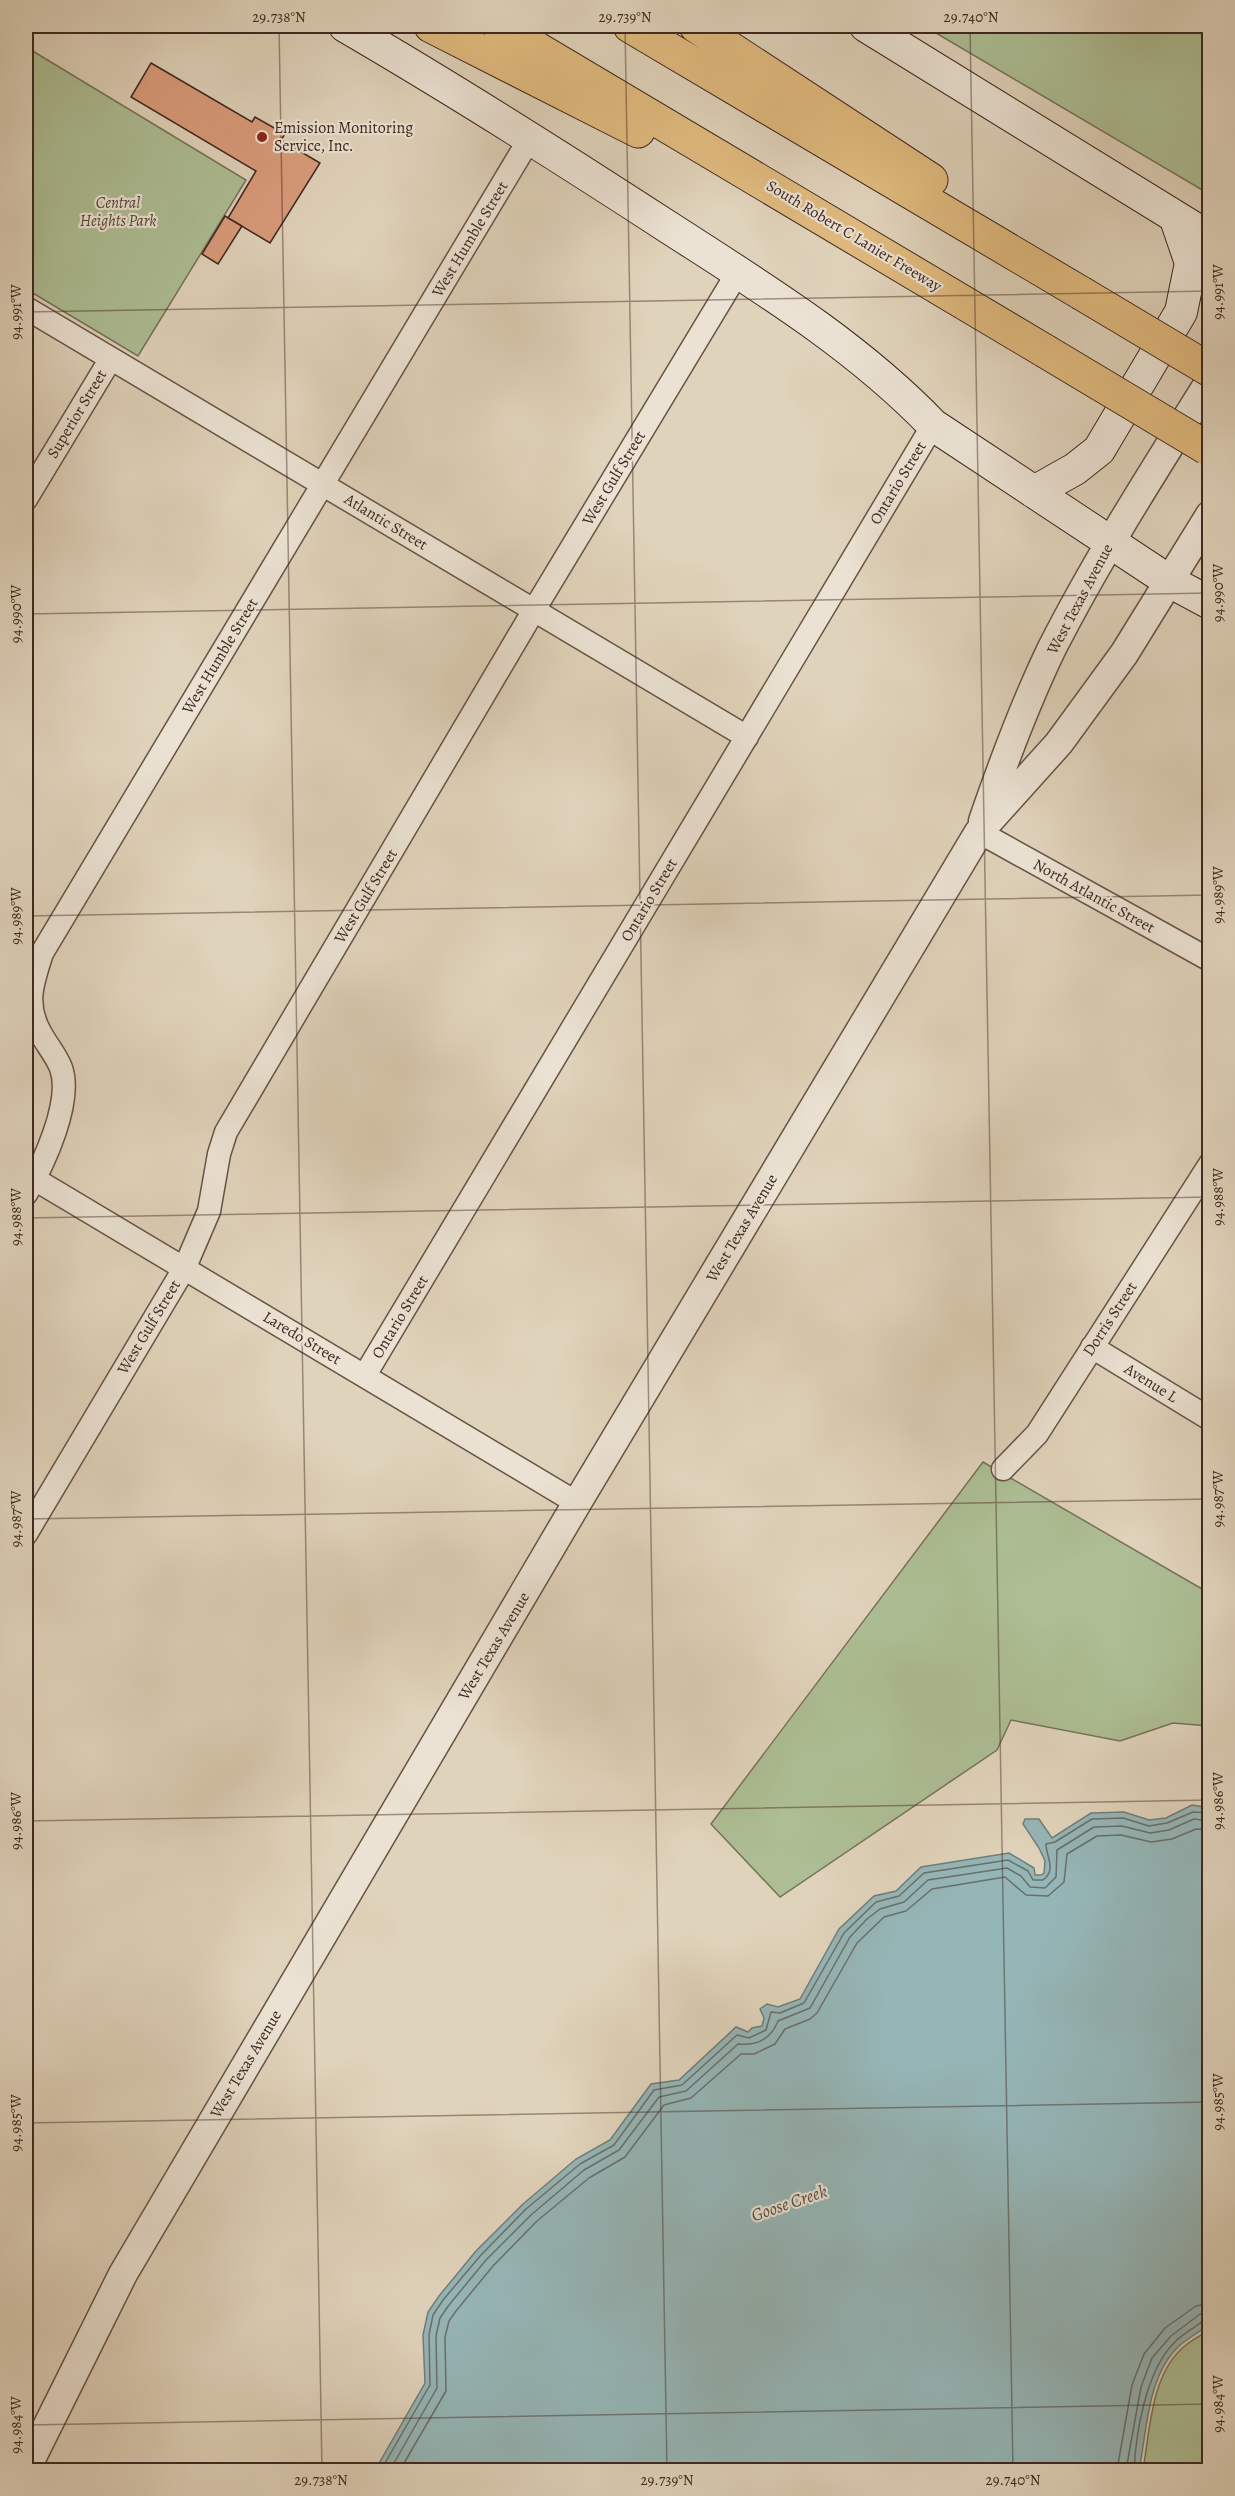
<svg xmlns="http://www.w3.org/2000/svg" width="1235" height="2496" viewBox="0 0 1235 2496" font-family="Alegreya,serif">
<style>
.green{fill:#adbe94;stroke:#76735a;stroke-width:1.5}
.water{fill:#95b6b7;stroke:#727d7a;stroke-width:1.5}
.lines{fill:none;stroke-linecap:round;stroke-linejoin:round}
.shore{stroke:#6a6f6b;stroke-width:1.5}
.building{fill:#da9c7c;stroke:#3e281f;stroke-width:1.5}
.minor-casing{stroke:#665346;stroke-width:25}
.tertiary-casing{stroke:#665346;stroke-width:31}
.secondary-casing{stroke:#3e281f;stroke-width:34}
.motorway-casing{stroke:#3e281f;stroke-width:35}
.minor{stroke:#ebe2d3;stroke-width:22}
.tertiary{stroke:#ebe2d3;stroke-width:28}
.secondary{stroke:#ebe2d3;stroke-width:32}
.motorway{stroke:#e0ba7e;stroke-width:33}
.motorway-bridge-casing{stroke:#3e281f;stroke-width:35;stroke-linecap:butt}
.motorway-bridge{stroke:#e0ba7e;stroke-width:33}
.ticks{fill:none;stroke:#3e281f;stroke-width:1.5;stroke-opacity:0.45}
.poi-dot{fill:#8f2418;stroke:#ebe2d3;stroke-width:2}
.labels{text-anchor:middle;dominant-baseline:central;stroke-width:4.5;stroke-linejoin:round;paint-order:stroke}
.poi-label{font-size:16px;fill:#3e281f;stroke:#ebe2d3;text-anchor:start}
.park-label{font-size:16px;font-style:italic;fill:#544636;stroke:#ebe2d3}
.street-label{font-size:16px;fill:#3e281f;stroke:#ebe2d3}
.water-label{font-size:18px;font-style:italic;fill:#544c45;stroke:#ebe2d3}
.neatline{fill:none;stroke:#3e281f;stroke-width:2}
.ticks-label{font-size:15px;text-anchor:middle;fill:#3e281f}
</style>
<rect width="100%" height="100%" fill="#e0d3bb"/>
<filter id="stains"><feTurbulence type="fractalNoise" baseFrequency=".00333" numOctaves="4"/><feColorMatrix values="0 0 0 0 .2 0 0 0 0 .09 0 0 0 0 .02 0 0 0 .5 -.17"/></filter>
<radialGradient id="worn" r=".72"><stop offset=".6" stop-color="#630" stop-opacity="0"/><stop offset="1" stop-color="#630" stop-opacity=".3"/></radialGradient>
<path class="green" d="M924 26H1209V194Z
M26 47 246 180 138 356 26 289Z
M983 1462 1209 1593V1726L1173 1723 1120 1741 1011 1720 997 1750 780 1897 711 1824Z
M1209 2330V2470H1143C1150 2430 1151 2372 1186 2345 1193 2339 1202 2335 1209 2330Z"/>
<path class="water" d="M1192 1805 1210 1808 1209 2324C1200 2332 1188 2338 1179 2346 1147 2376 1147 2431 1139 2470H371L378 2465 425 2383 423 2335 428 2312 439 2296 476 2251 522 2205 576 2159 610 2140 651 2084 679 2080 736 2027 748 2032 752 2028 762 2026 764 2018 760 2009 767 2004 778 2007 800 1999 839 1929 874 1896 896 1891 921 1867 1009 1853 1034 1868 1035 1875H1041L1044 1873 1045 1861 1039 1848 1023 1824 1025 1819H1039L1052 1838 1091 1813 1124 1812 1149 1820 1166 1818Z"/>
<g class="lines">
<path class="shore" d="M381 2470 430 2385 429 2335 433 2315 443 2300 481 2255 526 2209 580 2164 614 2145 654 2090 682 2085 737 2035 749 2038 766 2030 771 2012 780 2013 804 2003 844 1933 876 1902 899 1896 924 1873 1008 1860 1028 1871 1033 1880H1043C1057 1870 1046 1856 1046 1844L1055 1842 1092 1819 1123 1818 1149 1826 1167 1823 1193 1812 1210 1813
M390 2470 437 2388 436 2336 440 2318 449 2305 486 2260 531 2215 584 2170 619 2150 659 2097 686 2091 738 2044C757 2046 771 2039 778 2021L810 2008 850 1937 867 1919 880 1909 904 1902 928 1880 1007 1868 1021 1876 1030 1887 1045 1888 1056 1877 1057 1850 1094 1827 1122 1826 1150 1833 1169 1830 1194 1819 1210 1821
M400 2470 446 2391 445 2337 449 2321 456 2311 493 2266 537 2221 589 2178 625 2157 664 2105 691 2098 741 2054H754L775 2044 785 2029 810 2019 817 2013 857 1943 884 1917 906 1911 932 1889 1005 1877 1026 1895 1048 1896 1064 1882 1067 1854 1097 1836 1121 1835 1151 1842 1172 1839 1196 1829 1210 1830
M1117 2470 1132 2385 1144 2354 1165 2328 1196 2306 1210 2303
M1126 2470 1141 2387 1152 2358 1171 2336 1200 2314 1210 2312
M1134 2470C1136 2432 1146 2371 1174 2343 1182 2334 1195 2328 1204 2320L1210 2319"/>
</g>
<path class="building" d="M151 63 252 122 255 117 285 134 281 140 320 163 270 243 228 218 256 171 131 97Z
M225 216 242 226 218 264 202 254Z"/>
<g class="lines">
<defs>
<path id="minor" d="M26 308 747 737
M26 499 110 360
M979 832 1210 960
M26 1174 577 1503
M26 1194C43 1165 73 1102 61 1068 56 1055 46 1044 40 1032 24 1003 33 982 42 953L530 138
M1092 1347 1210 1419
M365 1375 933 425
M1003 1469 1037 1434 1210 1164
M26 1534 185 1267 209 1211 219 1154 226 1132 534 610 738 272"/>
<path id="tertiary" d="M983 821C1003 763 1025 704 1052 648 1099 556 1155 469 1210 381
M26 2469 123 2274 577 1503 979 832 1059 743 1124 654 1210 515"/>
<path id="secondary" d="M345 26C455 90 562 158 668 227 761 287 856 345 933 425L1169 581 1210 603
M866 26 1210 238
M1034 492 1075 469 1099 450 1181 312 1191 263 1176 219"/>
<path id="motorway" d="M431 26 638 131
M499 26 1045 351
M630 26 1081 293
M696 26 931 180"/>
</defs>
<use href="#minor" class="minor-casing"/>
<use href="#tertiary" class="tertiary-casing"/>
<use href="#secondary" class="secondary-casing"/>
<use href="#motorway" class="motorway-casing"/>
<use href="#minor" class="minor"/>
<use href="#tertiary" class="tertiary"/>
<use href="#secondary" class="secondary"/>
<use href="#motorway" class="motorway"/>
<defs>
<path id="motorway-bridge" d="M1081 293 1210 370
M1045 351 1207 448"/>
</defs>
<use href="#motorway-bridge" class="motorway-bridge-casing"/>
<use href="#motorway-bridge" class="motorway-bridge"/>
</g>
<path class="ticks" d="M279 26 322 2470M625 26 667 2470M970 26 1013 2470M26 312 1210 291M26 614 1210 593M26 916 1210 895M26 1218 1210 1197M26 1519 1210 1499M26 1821 1210 1800M26 2123 1210 2102M26 2425 1210 2404"/>
<circle class="poi-dot" cx="262" cy="137" r="6"/>
<g class="labels">
<g class="poi-label">
<text x="274" y="128">Emission Monitoring<tspan x="274" dy="18">Service, Inc.</tspan></text>
</g>
<g class="park-label">
<text x="118" y="203">Central<tspan x="118" dy="18">Heights Park</tspan></text>
</g>
<g class="street-label">
<text transform="translate(854 236) rotate(31)">South Robert C Lanier Freeway</text>
<text transform="translate(470 239) rotate(-59)">West Humble Street</text>
<text transform="translate(77 414) rotate(-59)">Superior Street</text>
<text transform="translate(614 478) rotate(-59)">West Gulf Street</text>
<text transform="translate(898 483) rotate(-59)">Ontario Street</text>
<text transform="translate(386 522) rotate(31)">Atlantic Street</text>
<text transform="translate(1080 599) rotate(-62)">West Texas Avenue</text>
<text transform="translate(220 656) rotate(-59)">West Humble Street</text>
<text transform="translate(366 896) rotate(-59)">West Gulf Street</text>
<text transform="translate(1094 896) rotate(29)">North Atlantic Street</text>
<text transform="translate(649 900) rotate(-59)">Ontario Street</text>
<text transform="translate(742 1228) rotate(-59)">West Texas Avenue</text>
<text transform="translate(400 1317) rotate(-59)">Ontario Street</text>
<text transform="translate(1110 1319) rotate(-57)">Dorris Street</text>
<text transform="translate(149 1327) rotate(-59)">West Gulf Street</text>
<text transform="translate(302 1338) rotate(31)">Laredo Street</text>
<text transform="translate(1151 1383) rotate(32)">Avenue L</text>
<text transform="translate(494 1646) rotate(-59)">West Texas Avenue</text>
<text transform="translate(246 2064) rotate(-59)">West Texas Avenue</text>
</g>
<g class="water-label">
<text transform="translate(789 2203) rotate(-19)">Goose Creek</text>
</g>
</g>
<rect width="1235" height="2496" fill="none" stroke="#e0d3bb" stroke-width="66"/>
<rect x="33" y="33" width="1169" height="2430" class="neatline"/>
<g class="ticks-label">
<text x="279" y="22">29.738°N</text>
<text x="625" y="22">29.739°N</text>
<text x="971" y="22">29.740°N</text>
<text transform="translate(1218 292) rotate(-90)" y="5">94.991°W</text>
<text transform="translate(16 312) rotate(-90)" y="5">94.991°W</text>
<text transform="translate(1218 593) rotate(-90)" y="5">94.990°W</text>
<text transform="translate(16 614) rotate(-90)" y="5">94.990°W</text>
<text transform="translate(1218 895) rotate(-90)" y="5">94.989°W</text>
<text transform="translate(16 916) rotate(-90)" y="5">94.989°W</text>
<text transform="translate(1218 1197) rotate(-90)" y="5">94.988°W</text>
<text transform="translate(16 1217) rotate(-90)" y="5">94.988°W</text>
<text transform="translate(1218 1499) rotate(-90)" y="5">94.987°W</text>
<text transform="translate(16 1519) rotate(-90)" y="5">94.987°W</text>
<text transform="translate(1218 1801) rotate(-90)" y="5">94.986°W</text>
<text transform="translate(16 1821) rotate(-90)" y="5">94.986°W</text>
<text transform="translate(1218 2102) rotate(-90)" y="5">94.985°W</text>
<text transform="translate(16 2123) rotate(-90)" y="5">94.985°W</text>
<text transform="translate(1218 2404) rotate(-90)" y="5">94.984°W</text>
<text transform="translate(16 2425) rotate(-90)" y="5">94.984°W</text>
<text x="321" y="2485">29.738°N</text>
<text x="667" y="2485">29.739°N</text>
<text x="1013" y="2485">29.740°N</text>
</g>
<rect width="100%" height="100%" filter="url(#stains)"/>
<rect width="100%" height="100%" fill="url(#worn)"/>
</svg>
